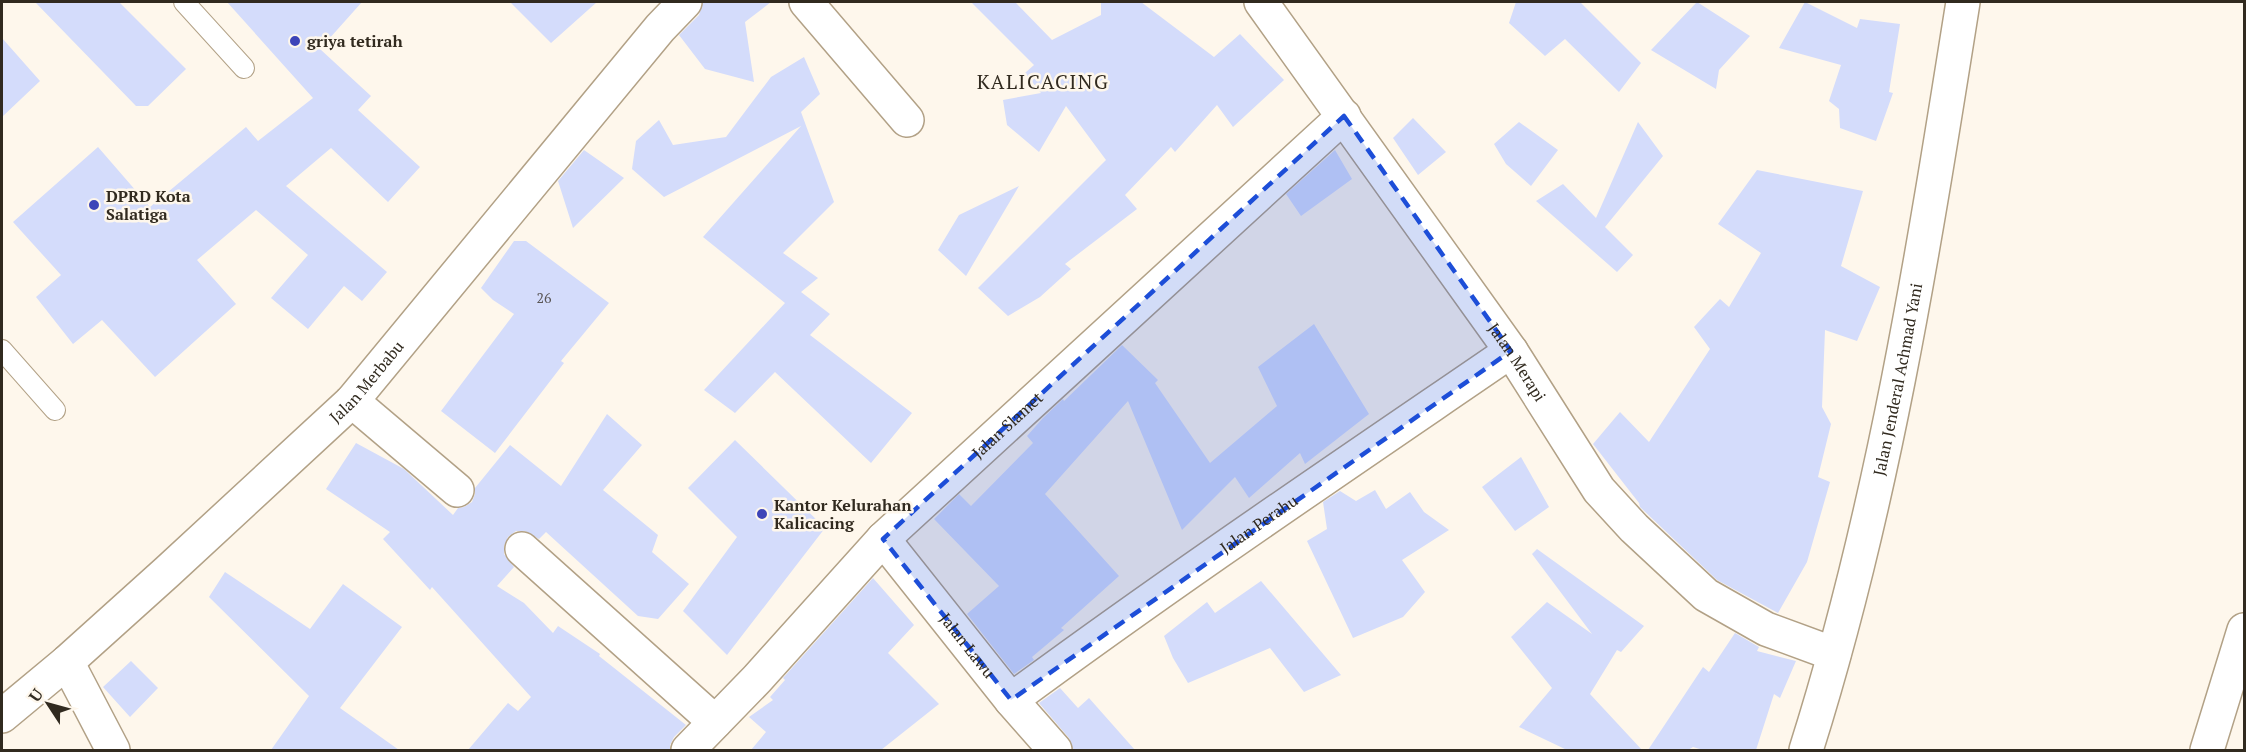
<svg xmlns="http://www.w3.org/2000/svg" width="2246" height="752" viewBox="0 0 2246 752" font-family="'PT Serif',serif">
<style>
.building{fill:#d4dcfb}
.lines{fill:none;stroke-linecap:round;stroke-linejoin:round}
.service-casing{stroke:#b2a186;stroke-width:22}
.minor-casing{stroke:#b2a186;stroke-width:36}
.secondary-casing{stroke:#b2a186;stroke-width:36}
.service{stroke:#fff;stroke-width:20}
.minor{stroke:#fff;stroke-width:33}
.secondary{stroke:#fff;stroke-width:33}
.marked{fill:#1d4ed8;fill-opacity:0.2;stroke:#1d4ed8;stroke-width:4.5;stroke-dasharray:12 8;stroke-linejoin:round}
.poi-dot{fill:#3d44b8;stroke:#fef7ec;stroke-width:2}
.labels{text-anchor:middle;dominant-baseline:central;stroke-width:5;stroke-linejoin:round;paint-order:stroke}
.number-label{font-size:14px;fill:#5a5656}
.poi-label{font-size:16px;font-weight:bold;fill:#312a1f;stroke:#fef7ec;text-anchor:start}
.street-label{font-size:16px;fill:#312a1f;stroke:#fef7ec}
.quarter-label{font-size:20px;letter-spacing:1.5px;fill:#312a1f;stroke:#fef7ec}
</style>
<rect width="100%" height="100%" fill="#fef7ec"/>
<path class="building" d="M35 2H119L186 69 148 106H136Z
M227 2H362L320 49 371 96 358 110 420 167 388 202 331 148 286 186 387 272 362 301 344 286 308 329 271 298 308 255 256 210 197 260 236 304 155 377 102 320 73 344 36 297 61 275 13 222 98 147 150 207 246 127 258 141 313 98Z
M510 2H597L551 43Z
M703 2H771L745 22 754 82 705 69 679 35 699 15Z
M971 2H1015L1052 40 1101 15V2H1141L1214 57 1240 34 1284 80 1233 127 1217 105 1175 152 1171 147 1125 195 1137 209 1065 264 1071 269 1040 297 1008 316 978 288 1106 160 1066 106 1039 152 1007 125 1003 100 1041 93 1025 73 1034 65Z
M1516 2H1580L1641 63 1619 92 1565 39 1545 56 1509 23Z
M1697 2 1750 36 1719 70 1716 89 1651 50Z
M1805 2 1857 28 1860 19 1900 24 1889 92 1893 93 1876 141 1840 128 1839 109 1829 101 1841 65 1779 48Z
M2 38 40 81 2 117Z
M804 57 820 94 801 112 834 202 783 253 818 278 801 292 830 314 810 335 912 413 871 463 775 372 735 413 704 390 785 303 703 237 801 126 664 197 632 169 636 141 659 120 673 145 726 137 771 77Z
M1413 118 1446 152 1418 175 1393 138Z
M1519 122 1558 150 1531 186 1506 164 1494 144Z
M1638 122 1663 156 1605 227 1633 255 1617 272 1536 201 1563 184 1596 218Z
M584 150 624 178 573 228 558 181Z
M1335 150 1352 179 1301 216 1286 194Z
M1757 170 1863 191 1841 266 1880 287 1857 341 1825 330 1822 407 1831 424 1818 477 1830 482 1807 562 1778 613 1717 580 1640 507 1639 503 1593 444 1620 412 1649 442 1710 349 1694 327 1720 299 1729 307 1761 253 1718 224Z
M1019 186 966 276 938 250 959 215Z
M514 241H526L609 303 561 361 564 363 495 453 441 411 514 314 493 300 481 288Z
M1314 324 1369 414 1305 464 1300 453 1249 498 1235 477 1182 530 1128 401 1045 494 1119 576 1061 628 1064 630 1032 657 1034 660 1014 674 967 614 999 586 934 519 959 494 971 506 1033 443 1027 436 1043 418 1063 399 1064 401 1122 345 1158 380 1155 383 1210 463 1277 406 1258 367Z
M607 414 642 445 603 490 658 535 652 552 689 584 658 619 638 616 546 532 539 539 525 531H516L508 537 504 546V554L514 567 497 586 524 603 553 633 558 626 600 654 599 656 686 725 674 737 670 745V750H468L508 703 518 711 531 697 432 587 430 590 383 539 390 532 326 489 356 443 404 469 453 515 458 508 464 507 472 502 475 494V488L510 445 561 486Z
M735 440 825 528 727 655 683 611 737 537 688 488Z
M1521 457 1549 507 1515 531 1482 487Z
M1375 490 1386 509 1410 492 1424 512 1449 530 1402 560 1425 592 1403 617 1353 638 1307 541 1327 529 1323 502 1340 491 1356 501Z
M1537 549 1644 626 1621 652 1617 650 1590 694 1642 750H1567L1519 727 1552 688 1511 637 1547 602 1592 634 1532 554Z
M225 572 310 629 343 584 402 627 340 708 399 750H271L309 696 209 597Z
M873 578 914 625 888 653 939 704 881 750H751L766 732 749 717 773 700 770 697 785 680 783 678Z
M1261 581 1341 675 1304 692 1270 648 1188 683 1173 658 1164 636 1207 602 1215 613Z
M1735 633 1759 647 1757 651 1796 661 1780 698 1774 694 1756 750H1703L1693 747 1688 750H1648L1703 667 1709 672Z
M131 661 158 688 130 717 103 687Z
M1060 688 1078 708 1089 698 1135 750H1073L1069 738 1039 703Z"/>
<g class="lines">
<defs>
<path id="service" d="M184 2 244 68
M2 350 55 410"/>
<g id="minor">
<path d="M806 2 907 120"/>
<path id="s1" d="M1261 2 1511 351 1599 490 1634 528 1706 595 1766 629 1834 654"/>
<path d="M352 401 457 490"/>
<path id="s2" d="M883 539 1011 700 1055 750"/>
<path d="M522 549 715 722"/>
<path d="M67 662 113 750"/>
<path id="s3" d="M1011 700C1175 579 1343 466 1511 351"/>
<path id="s4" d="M2 716 67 662 167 572 352 401 660 28 685 2"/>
<path id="s5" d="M688 750 757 679 883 539 1344 116"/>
<path d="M2207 750 2244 630"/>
</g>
<g id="secondary">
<path id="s6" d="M1806 750C1883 507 1923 254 1963 2"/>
</g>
</defs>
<use href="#service" class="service-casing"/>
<use href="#minor" class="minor-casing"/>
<use href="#secondary" class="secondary-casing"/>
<use href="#service" class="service"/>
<use href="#minor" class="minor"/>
<use href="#secondary" class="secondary"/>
</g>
<path class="marked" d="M1344 116 1511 351 1011 700 883 539Z"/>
<g class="poi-dot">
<circle cx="295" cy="41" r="6"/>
<circle cx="94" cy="205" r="6"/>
<circle cx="762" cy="514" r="6"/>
</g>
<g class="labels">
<g class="number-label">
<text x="544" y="297">26</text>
</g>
<g class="poi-label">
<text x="307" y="41">griya tetirah</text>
<text x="106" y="196">DPRD Kota<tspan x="106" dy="18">Salatiga</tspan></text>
<text x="774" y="505">Kantor Kelurahan<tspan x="774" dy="18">Kalicacing</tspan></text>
</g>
<g class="street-label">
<text stroke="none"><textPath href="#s1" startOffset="442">Jalan Merapi</textPath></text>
<text stroke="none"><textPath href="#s6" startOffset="382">Jalan Jenderal Achmad Yani</textPath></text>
<text stroke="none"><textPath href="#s4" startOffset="495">Jalan Merbabu</textPath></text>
<text stroke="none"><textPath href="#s5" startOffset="456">Jalan Slamet</textPath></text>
<text stroke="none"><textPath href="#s3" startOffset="304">Jalan Perahu</textPath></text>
<text stroke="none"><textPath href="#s2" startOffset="136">Jalan Lawu</textPath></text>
</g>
<g class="quarter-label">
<text x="1043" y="81">KALICACING</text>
</g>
</g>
<rect width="2246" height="752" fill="none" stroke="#312a1f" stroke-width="6"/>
<g transform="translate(48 704) rotate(306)" stroke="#fef7ec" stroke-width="4.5" paint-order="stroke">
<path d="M0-4.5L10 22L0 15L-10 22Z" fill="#312a1f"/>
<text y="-9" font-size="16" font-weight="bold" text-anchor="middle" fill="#312a1f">U</text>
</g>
</svg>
